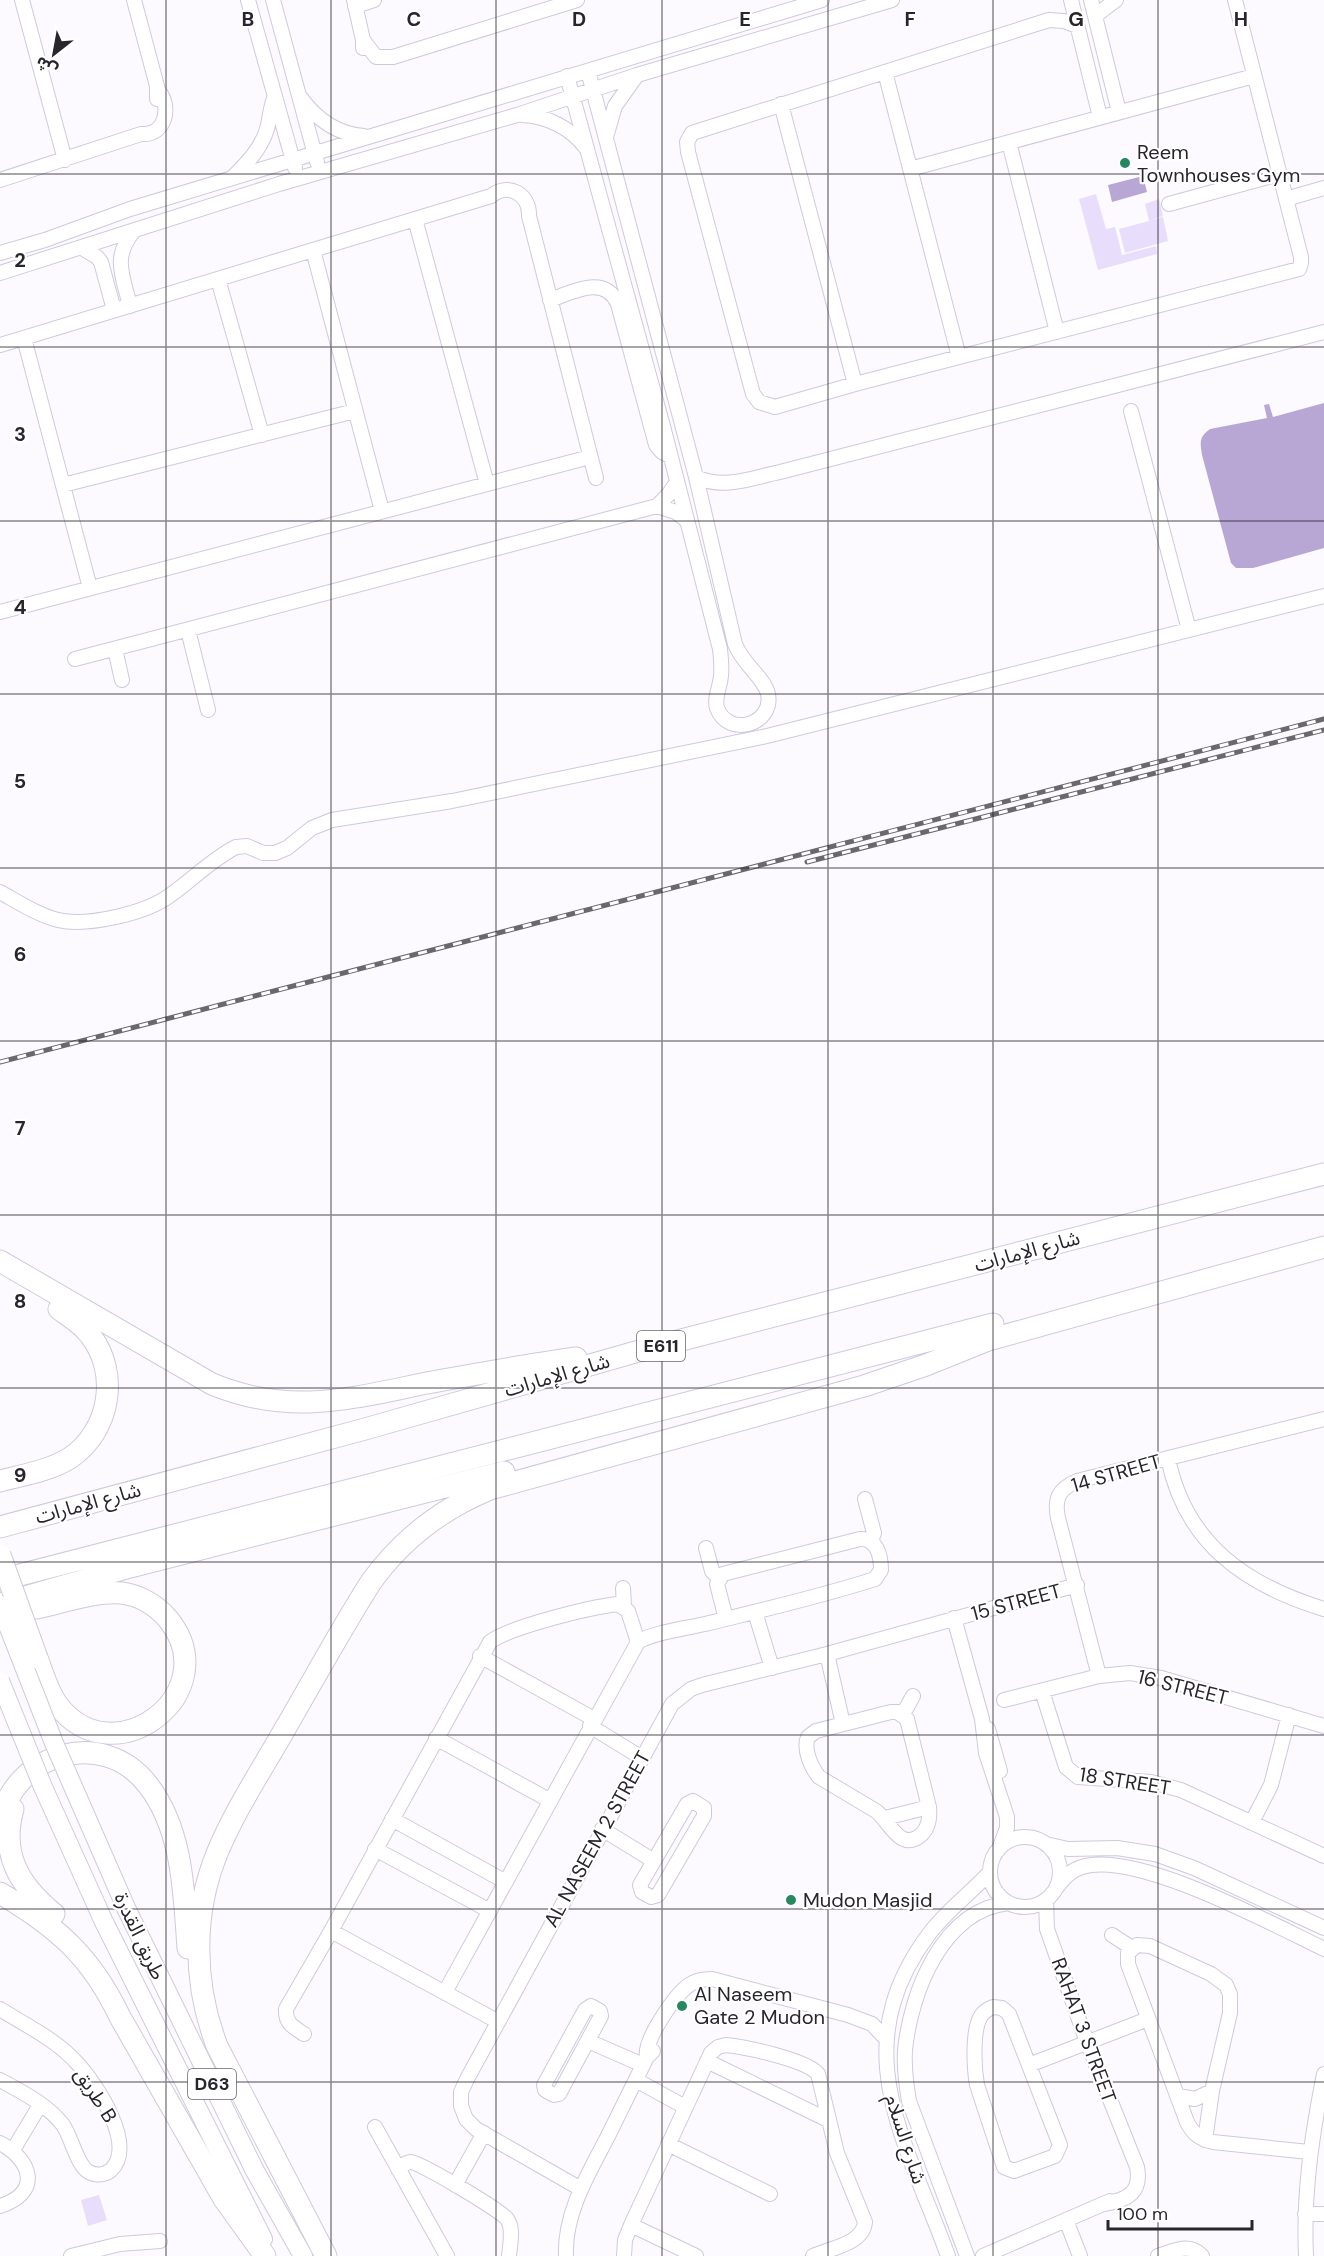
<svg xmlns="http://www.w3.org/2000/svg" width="1324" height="2256" viewBox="0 0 1324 2256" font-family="'DM Sans','Noto Sans Arabic',sans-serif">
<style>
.green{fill:#e8ddfa}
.water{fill:#b8a7d4}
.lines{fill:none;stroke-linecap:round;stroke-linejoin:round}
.minor-casing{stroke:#d0c8df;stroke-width:16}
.major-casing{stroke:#d0c8df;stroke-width:20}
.highway-casing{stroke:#d0c8df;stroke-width:23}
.minor{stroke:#fff;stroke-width:14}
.major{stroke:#fff;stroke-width:18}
.highway{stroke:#fff;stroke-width:21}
.rail-casing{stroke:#6a686f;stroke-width:5}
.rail{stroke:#fff;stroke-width:3;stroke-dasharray:9;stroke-linecap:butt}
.major-bridge-casing{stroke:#d0c8df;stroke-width:20;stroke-linecap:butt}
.highway-bridge-casing{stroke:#d0c8df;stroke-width:23;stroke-linecap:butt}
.major-bridge{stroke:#fff;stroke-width:18}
.highway-bridge{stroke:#fff;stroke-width:21}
.grid{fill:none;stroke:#28252d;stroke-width:1.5;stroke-opacity:0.55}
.poi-dot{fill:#268861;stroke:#fff;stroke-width:2}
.labels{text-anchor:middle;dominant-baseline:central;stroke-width:4.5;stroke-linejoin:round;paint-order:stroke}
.shield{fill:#fff;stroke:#68666c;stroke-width:1.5}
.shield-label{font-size:18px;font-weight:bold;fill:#28252d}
.poi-label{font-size:20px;fill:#28252d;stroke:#fff;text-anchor:start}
.street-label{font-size:20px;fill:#28252d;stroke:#fff}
.grid-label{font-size:20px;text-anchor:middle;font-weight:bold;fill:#28252d;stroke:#fff;stroke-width:4.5;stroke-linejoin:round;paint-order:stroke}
</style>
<rect width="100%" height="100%" fill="#fcfaff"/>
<path class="green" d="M1096 194 1106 229 1115 227 1122 255 1156 246 1157 254 1098 270 1079 199Z
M1159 199 1163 216 1151 220 1163 217 1168 241 1125 253 1119 229 1149 221 1145 204Z
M99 2195 107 2220 88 2226 81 2200Z"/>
<path class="water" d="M1143 176 1147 192 1112 202 1108 185Z
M1324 403V548L1253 568H1236L1231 563 1202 455C1200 442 1199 437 1210 429L1267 418 1264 405 1269 404 1273 417Z"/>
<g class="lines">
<defs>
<path id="minor" d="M22 0 65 160
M134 0 157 86V99
M248 0 295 168
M273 0 317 162
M354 0 363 40V48
M1071 0 1100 117
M1091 0 1119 112
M355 6 374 0
M1095 16 1116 0
M1077 26 1064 21 1049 20 692 133 687 142 688 152 753 394 759 402 775 407 855 384 1299 269 1301 263V257L1235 0
M363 40 376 57H393L577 0
M885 72 959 357
M567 76 663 426 720 649C721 658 722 667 721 676 720 687 714 698 717 708 728 738 774 725 768 694 764 677 743 665 735 644L696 477 588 71
M301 98C317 120 337 134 364 136
M781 104 855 384
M522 115C547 116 571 128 586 148
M606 137 615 106 637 75
M1009 142 1057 332
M910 169 1254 76
M233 177C247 163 261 149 267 129 270 118 270 107 275 96
M0 180 141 134C166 136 172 106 158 90
M1286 199 1324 188
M1169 204 1279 174
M415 219 487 484
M82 248 97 257 101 262 114 310
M313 250 382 511
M0 253 45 240 130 209 822 0
M0 273 279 184 517 115 637 75 892 0
M218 279 262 435
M550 300C573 292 605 274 618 304L656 445 662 452 670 456
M130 306C123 276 112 258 133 232
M24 338 90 588
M0 345 491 196C508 182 530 194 529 216L596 478
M1131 411 1189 630
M696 477C724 490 751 478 780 472L1324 332
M63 485 355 411
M657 506 668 495 677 482
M0 612 590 457
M188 630 208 710
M115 649 122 680
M75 659 657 506 676 512 686 520
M0 892C18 902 38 915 58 920 87 927 146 913 169 896 192 880 212 859 236 847L247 846 263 853H275L287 848 312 828 332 820 452 801 767 736 1324 596
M1168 1458C1185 1543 1245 1585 1324 1609
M865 1499 874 1533 871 1541
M706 1548 712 1571 719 1578
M623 1588 624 1606
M755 1612 772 1668
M954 1618 982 1719 986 1753 1007 1817V1828L1000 1847
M827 1654 843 1724
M480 1656 594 1719
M1099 1676 1058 1518C1054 1498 1059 1489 1077 1481L1324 1419
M1042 1691 1066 1767 1078 1777 1151 1782 1181 1790 1324 1856
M1004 1700 1099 1676 1130 1673 1161 1678 1324 1726
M891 1712H897L907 1719 929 1807C930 1817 929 1827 922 1834 900 1854 889 1820 876 1811L819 1777C811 1767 803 1749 808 1737L816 1731Z
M903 1714 913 1696
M590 1726 642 1758
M988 1729 1000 1771
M436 1738 549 1800
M693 1801 704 1808V1816L658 1895 651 1897 642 1892 640 1885 687 1804Z
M885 1818 929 1807
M392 1819 506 1882
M1252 1822 1271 1785 1289 1715
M602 1829 654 1861
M990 1872a35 35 0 1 1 70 0a35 35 0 1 1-70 0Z
M1046 1844 1068 1849 1117 1848 1155 1854 1194 1868 1324 1928
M375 1849 490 1911
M1057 1887C1064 1878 1071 1870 1082 1867 1136 1850 1272 1924 1324 1949
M1046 1900 1047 1929 1087 2042 1137 2167C1142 2193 1127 2200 1104 2204
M331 1931 497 2021
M1112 1935 1132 1948
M445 1992 638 1642C651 1633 688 1628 705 1624 762 1610 819 1597 875 1579L881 1570C881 1556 877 1538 860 1539L723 1574 717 1584 726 1619
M591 2006 600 2011 601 2016 559 2094 554 2095 545 2090 544 2085 585 2010Z
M993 2007 1002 2008 1009 2014 1060 2145 1055 2156 1014 2171 1004 2167 977 2085C974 2068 972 2030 981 2016 984 2011 988 2009 993 2007Z
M0 2009C27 2026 57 2040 78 2064 96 2084 137 2145 111 2170 105 2175 96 2176 89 2172 77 2166 72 2138 63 2125 48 2105 22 2092 0 2080
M304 2034C293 2027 285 2023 286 2009L331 1931 490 1642C509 1627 591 1607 618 1604L628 1611 638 1642
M588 2041 643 2065
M647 2057C643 2041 675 1995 689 1985 696 1980 704 1979 712 1979L848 2015 872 2024 887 2040
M707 2061 828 2120
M1029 2065 1148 2019
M636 2080 685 2107
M1178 2096 1195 2099 1212 2091
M375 2127 447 2256
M1205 2140 1212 2091 1230 2013V1994L1226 1985 1211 1974 1150 1946 1137 1945 1128 1953V1964L1187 2122C1193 2134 1200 2139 1213 2142L1309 2152
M0 2143C33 2161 41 2193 0 2206
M668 2144 770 2194
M13 2150 40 2105
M398 2169C402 2166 406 2162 411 2162 419 2162 502 2211 507 2219 514 2228 510 2245 509 2256
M455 2185 484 2133
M581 2189 476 2129 466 2119 461 2106V2092L467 2079 672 1704 691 1689 702 1685 827 1654 1077 1585
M1305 2214H1324
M1066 2220 1080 2256
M631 2225 696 2256
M71 2256 120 2244 160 2241
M566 2256C564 2213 589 2173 608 2136 621 2110 634 2083 647 2057L653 2051
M624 2256 625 2240 631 2225 711 2053 718 2047 726 2045C746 2047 807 2060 818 2074L837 2153 865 2222C863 2244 831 2248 813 2256
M948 2256C907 2142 843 2049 929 1934 947 1910 970 1894 990 1872
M967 2256 909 2101C906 2084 904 2067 905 2050 911 1992 942 1911 1008 1903
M983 2256 1110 2201
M1158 2256C1174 2251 1189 2242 1202 2256
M1306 2256C1303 2194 1312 2134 1324 2074"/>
<path id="major" d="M127 1910 255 2171 303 2256
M104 1922 263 2239"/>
<path id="highway" d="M0 1261 212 1384C290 1416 348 1399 427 1383 477 1374 526 1365 576 1358
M974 1344 1324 1247
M0 1481C23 1475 49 1471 70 1458 110 1431 120 1373 90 1335 82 1324 70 1317 59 1309
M0 1527 365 1429 639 1351 1324 1174
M0 1580 993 1324
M1 1604 130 1567 504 1472
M36 1608C61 1603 95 1591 121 1593 139 1595 156 1605 168 1619 228 1692 113 1780 57 1704 47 1690 43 1673 37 1658
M13 1809C0 1855 20 1886 54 1914
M0 1824C12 1753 103 1726 148 1785 183 1830 184 1893 188 1948
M0 1893C57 1927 91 1956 120 2017L224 2199 265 2256
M326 2256 217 2046C193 1983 192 1913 218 1851 236 1808 263 1768 286 1727 314 1679 341 1629 371 1582 402 1539 441 1509 490 1489L864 1386 926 1365 988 1340"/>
</defs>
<use href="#minor" class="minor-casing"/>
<use href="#major" class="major-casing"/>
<use href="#highway" class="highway-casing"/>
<use href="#minor" class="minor"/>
<use href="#major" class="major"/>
<use href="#highway" class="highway"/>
<defs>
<path id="rail" d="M807 862 1324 730
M0 1062 1324 719"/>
</defs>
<use href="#rail" class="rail-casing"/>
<use href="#rail" class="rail"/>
<defs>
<path id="major-bridge" d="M0 1605 54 1743 127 1910
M0 1681 43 1787 104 1922"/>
<path id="highway-bridge" d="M0 1555 37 1658"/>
</defs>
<use href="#major-bridge" class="major-bridge-casing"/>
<use href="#highway-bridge" class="highway-bridge-casing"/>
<use href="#major-bridge" class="major-bridge"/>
<use href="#highway-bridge" class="highway-bridge"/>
</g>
<path class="grid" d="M166 0V2256M331 0V2256M496 0V2256M662 0V2256M828 0V2256M993 0V2256M1158 0V2256M0 174H1324M0 347H1324M0 521H1324M0 694H1324M0 868H1324M0 1041H1324M0 1215H1324M0 1388H1324M0 1562H1324M0 1735H1324M0 1909H1324M0 2082H1324"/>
<g class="poi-dot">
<circle cx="1125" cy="163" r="6"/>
<circle cx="791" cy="1900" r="6"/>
<circle cx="682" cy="2006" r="6"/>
</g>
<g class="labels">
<g class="shield">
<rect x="637" y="1331" width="48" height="30" rx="4.5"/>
<rect x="188" y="2069" width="48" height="30" rx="4.5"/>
</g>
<g class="shield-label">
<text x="661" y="1346">E611</text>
<text x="212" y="2084">D63</text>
</g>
<g class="poi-label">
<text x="1137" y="152">Reem<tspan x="1137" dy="23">Townhouses Gym</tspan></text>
<text x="803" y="1900">Mudon Masjid</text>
<text x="694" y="1994">Al Naseem<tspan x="694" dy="23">Gate 2 Mudon</tspan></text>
</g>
<g class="street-label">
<text transform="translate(1027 1251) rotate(-15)">شارع الإمارات</text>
<text transform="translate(557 1375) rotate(-16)">شارع الإمارات</text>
<text transform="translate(1116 1473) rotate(-16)">14 STREET</text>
<text transform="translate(88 1503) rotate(-15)">شارع الإمارات</text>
<text transform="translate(1016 1602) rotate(-15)">15 STREET</text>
<text transform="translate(1183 1687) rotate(14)">16 STREET</text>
<text transform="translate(1125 1781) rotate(9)">18 STREET</text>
<text transform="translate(597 1839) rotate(-61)">AL NASEEM 2 STREET</text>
<text transform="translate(140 1936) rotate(65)">طريق القدرة</text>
<text transform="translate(1084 2030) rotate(70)">RAHAT 3 STREET</text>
<text transform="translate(96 2095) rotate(58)">طريق B</text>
<text transform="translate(906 2139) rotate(72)">شارع السلام</text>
</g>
</g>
<g class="grid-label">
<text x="248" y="26">B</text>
<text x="414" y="26">C</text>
<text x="579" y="26">D</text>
<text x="745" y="26">E</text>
<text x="910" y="26">F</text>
<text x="1076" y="26">G</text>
<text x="1241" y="26">H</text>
<text x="20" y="267">2</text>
<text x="20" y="441">3</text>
<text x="20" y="614">4</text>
<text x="20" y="788">5</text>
<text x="20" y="961">6</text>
<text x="20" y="1135">7</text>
<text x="20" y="1308">8</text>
<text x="20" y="1482">9</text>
</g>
<g transform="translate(54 54) rotate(211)" stroke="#ffffff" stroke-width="4.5" paint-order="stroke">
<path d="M0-4.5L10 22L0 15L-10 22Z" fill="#28252d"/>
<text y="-9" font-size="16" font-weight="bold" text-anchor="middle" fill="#28252d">ش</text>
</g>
<path d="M1108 2220v9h144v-9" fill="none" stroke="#28252d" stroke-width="3"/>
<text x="1117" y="2220" font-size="18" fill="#28252d" stroke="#ffffff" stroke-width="4.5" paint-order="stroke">100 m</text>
</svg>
